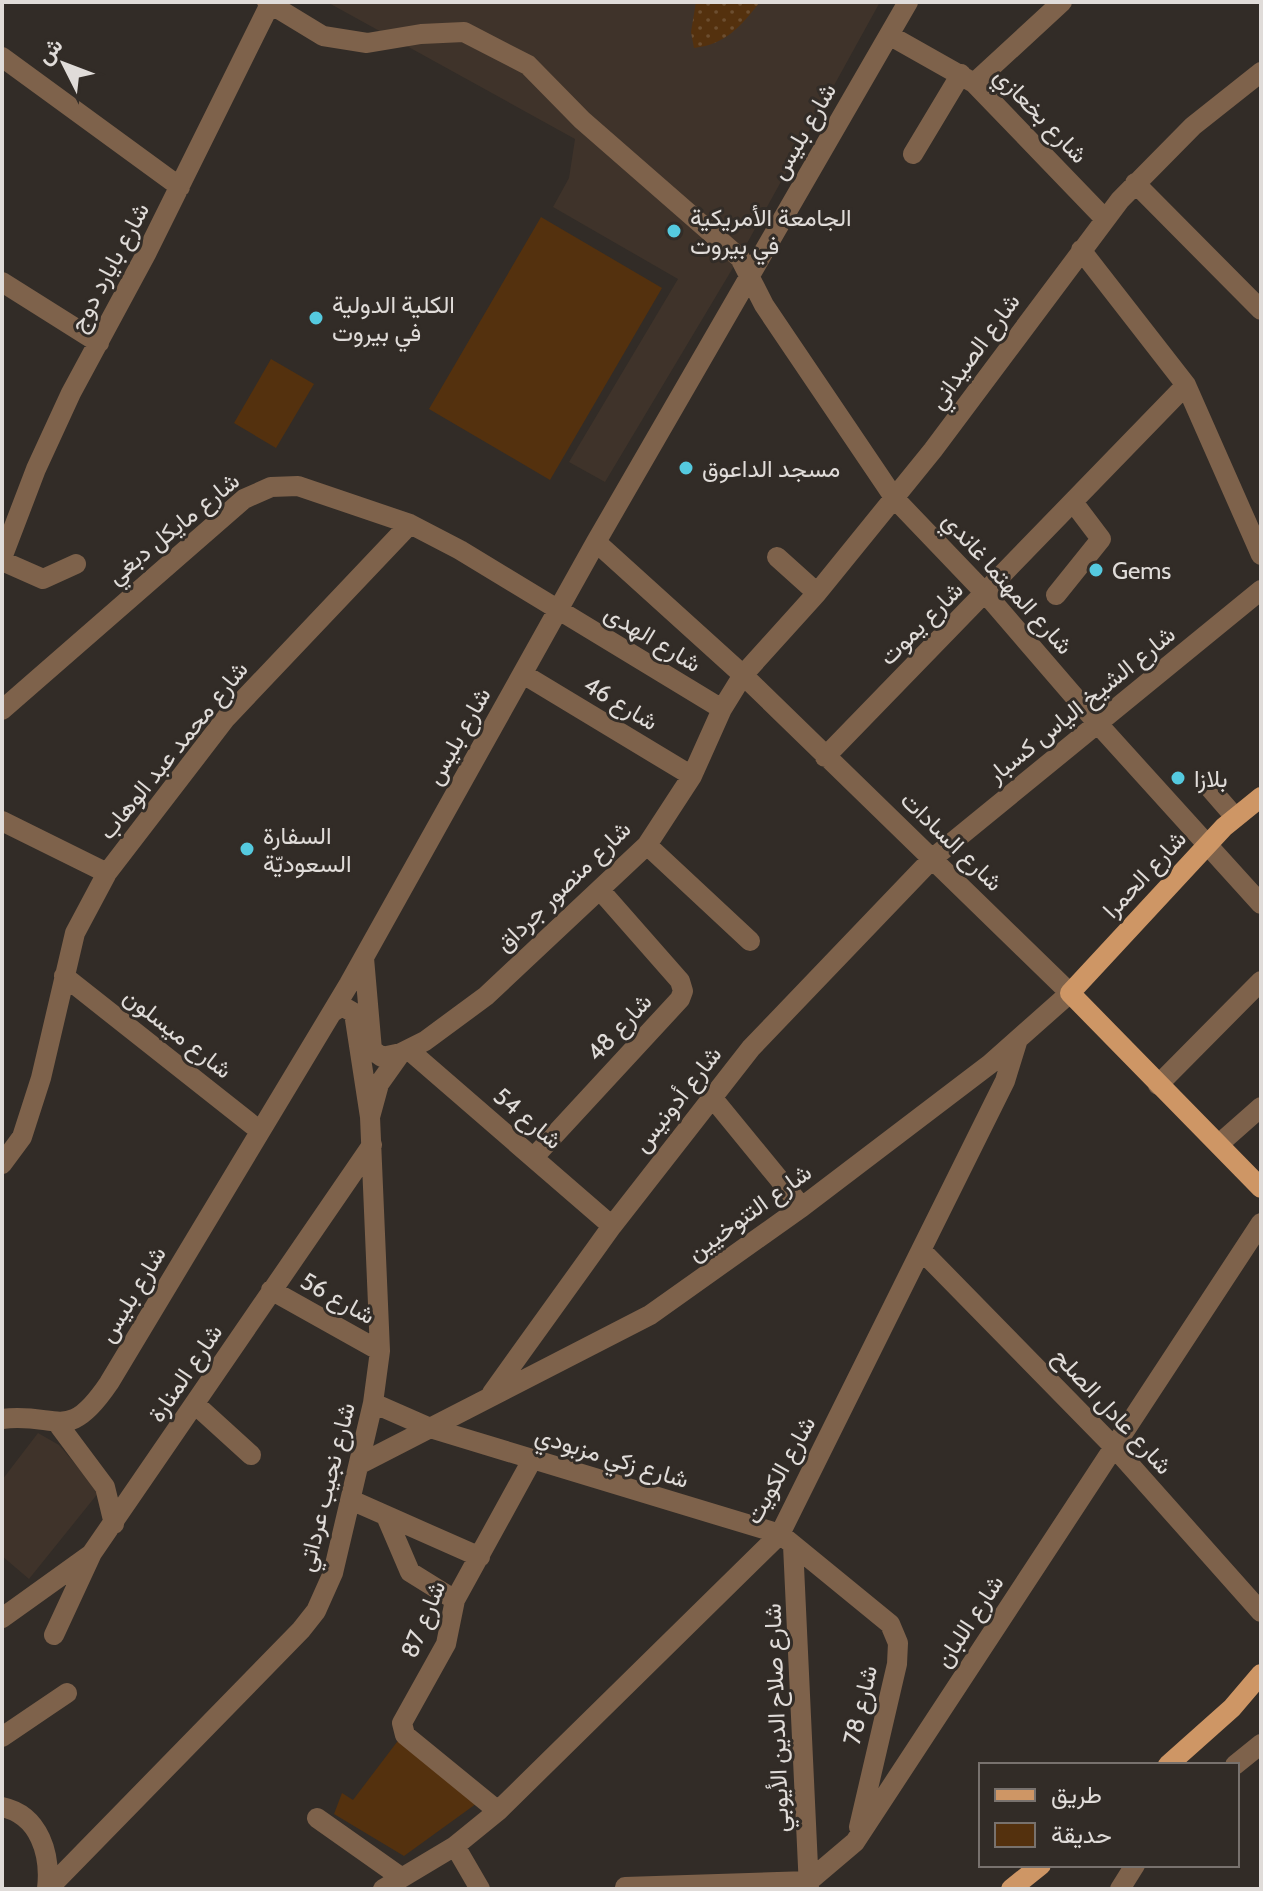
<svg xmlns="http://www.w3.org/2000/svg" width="1263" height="1891" viewBox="0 0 1263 1891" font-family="Cabin,Vazirmatn,sans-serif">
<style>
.built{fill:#3f332a}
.green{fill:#54310e}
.park{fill:url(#park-dots)}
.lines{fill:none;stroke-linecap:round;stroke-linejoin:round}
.minor{stroke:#7e624b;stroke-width:20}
.major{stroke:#ce9665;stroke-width:20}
.poi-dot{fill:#55cadf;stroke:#322c27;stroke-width:3}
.labels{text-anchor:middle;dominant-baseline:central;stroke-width:6;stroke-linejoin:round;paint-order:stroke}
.street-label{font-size:24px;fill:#e0dcd9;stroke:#322c27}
.poi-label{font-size:24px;fill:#e0dcd9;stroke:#322c27;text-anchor:start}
</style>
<defs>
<pattern id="park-dots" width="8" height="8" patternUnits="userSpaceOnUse" patternTransform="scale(2)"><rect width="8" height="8" fill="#54310e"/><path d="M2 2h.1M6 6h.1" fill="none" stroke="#6c4e30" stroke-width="1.8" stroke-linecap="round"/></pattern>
</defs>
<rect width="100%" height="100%" fill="#322c27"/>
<path class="built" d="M327 2H880L740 256 605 482 569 462 678 279 553 207 569 178 575 139Z
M38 1433 59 1445 99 1492 29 1579 2 1556V1480Z"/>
<path class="green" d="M541 217 662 288 550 480 429 409Z
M271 359 314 384 276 448 234 423Z
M400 1738 480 1801 404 1856 334 1814 342 1793 353 1800Z"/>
<path class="park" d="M696 2H760C740 27 726 44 694 48L691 32Z"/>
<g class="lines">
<path class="minor" d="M267 2 323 36 367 43 421 34 464 32 528 65 582 120 740 258 764 305 895 499 986 594 1098 724 1261 904
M889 35 974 83 1105 219
M2 57 180 187
M974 83 1062 2
M913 154 961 74
M1135 183 1261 310
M1081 250 1186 385 1261 555
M2 282 99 343
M777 557 817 593
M2 558 36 469 71 393 146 254 270 4
M2 561 43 579 76 564
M1056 595 1101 539 1073 502
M523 674 692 776
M2 710 244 499 271 487 298 486 410 524 460 550 722 709
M825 757 1186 385
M1208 786 1235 817
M2 821 107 873
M647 845 750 941
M364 958 372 1050 382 1057 401 1053
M64 976 260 1131
M410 1051 612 1226
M1158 1085 1261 981
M711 1096 802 1207
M370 1117 379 1084 401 1053 425 1041 486 996 647 845 692 776 722 709 743 675 817 593 933 450 1120 200 1193 126 1261 72
M1219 1144 1261 1107
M534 1157 680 999 683 991 680 981 600 890
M2 1164 22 1137 41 1078 75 933 107 873 226 718 410 524
M921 1250 1114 1447 1261 1612
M271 1290 380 1351
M492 1393 612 1226 751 1048 933 858 1261 590
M373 1403 430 1428 780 1534 890 1624 898 1643 897 1664 859 1827
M196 1405 251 1455
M2 1419C59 1412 67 1445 109 1383L349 984 596 542 908 2
M58 1424 105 1487 114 1524
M360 1464 650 1315 802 1207 990 1064 1070 993 743 675 596 542
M351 1500 480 1557
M386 1516 410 1572 455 1600
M793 1545 809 1888
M2 1618 90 1555
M54 1635 92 1553 372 1145
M2 1737 67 1693
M1235 1765 1261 1744
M2 1807C40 1815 51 1855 47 1889
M498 1811 405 1735 402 1723 446 1644 455 1600 532 1460
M317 1818 402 1878
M455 1846 480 1889
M625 1887 809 1881 855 1842 1261 1223
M48 1889 301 1630 316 1611 333 1573 373 1403 380 1351 370 1117 354 1013 342 1006 333 1012
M383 1889 455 1846 498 1811 780 1534 1005 1081 1018 1039
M1120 1889 1135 1865"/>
<path class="major" d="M1261 797 1224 827 1070 993 1261 1188
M1168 1765 1232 1708 1261 1674
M1011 1889 1041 1865"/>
</g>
<g class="poi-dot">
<circle cx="674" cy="231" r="8"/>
<circle cx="316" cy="318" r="8"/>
<circle cx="686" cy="468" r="8"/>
<circle cx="1096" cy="570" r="8"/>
<circle cx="1178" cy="778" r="8"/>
<circle cx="247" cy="849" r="8"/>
</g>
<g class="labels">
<g class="street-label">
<text transform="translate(1041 115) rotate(46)">شارع بخعازي</text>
<text transform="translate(803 131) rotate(-60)">شارع بليس</text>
<text transform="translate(109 267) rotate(-62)">شارع بايارد دوج</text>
<text transform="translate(974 351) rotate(-54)">شارع الصيداني</text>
<text transform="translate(173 528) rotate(-39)">شارع مايكل دبغي</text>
<text transform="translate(1008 583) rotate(48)">شارع المهتما غاندي</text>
<text transform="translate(921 623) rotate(-45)">شارع يموت</text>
<text transform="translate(653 638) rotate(31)">شارع الهدى</text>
<text transform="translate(621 703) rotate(31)">شارع 46</text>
<text transform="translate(1081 704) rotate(-39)">شارع الشيخ الياس كسبار</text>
<text transform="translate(458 736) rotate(-61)">شارع بليس</text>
<text transform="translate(173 750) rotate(-51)">شارع محمد عبد الوهاب</text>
<text transform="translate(952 841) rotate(44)">شارع السادات</text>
<text transform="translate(1144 874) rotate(-47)">شارع الحمرا</text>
<text transform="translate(563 886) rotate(-44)">شارع منصور جرداق</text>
<text transform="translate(619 1027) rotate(-47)">شارع 48</text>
<text transform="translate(178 1033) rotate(38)">شارع ميسلون</text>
<text transform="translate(677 1099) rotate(-52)">شارع أدونيس</text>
<text transform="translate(528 1118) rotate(40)">شارع 54</text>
<text transform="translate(749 1212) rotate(-36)">شارع التنوخيين</text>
<text transform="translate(132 1294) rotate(-59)">شارع بليس</text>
<text transform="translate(338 1298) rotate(29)">شارع 56</text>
<text transform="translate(185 1373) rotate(-56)">شارع المنارة</text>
<text transform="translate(1113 1411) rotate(47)">شارع عادل الصلح</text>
<text transform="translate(612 1457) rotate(17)">شارع زكي مزبودي</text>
<text transform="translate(780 1470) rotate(-61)">شارع الكويت</text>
<text transform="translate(326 1487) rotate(-76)">شارع نجيب عرداتي</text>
<text transform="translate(423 1619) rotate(-68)">شارع 87</text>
<text transform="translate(969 1621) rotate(-57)">شارع اللبان</text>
<text transform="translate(860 1705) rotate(-77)">شارع 78</text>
<text transform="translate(776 1718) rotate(-92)">شارع صلاح الدين الأيوبي</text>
</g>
<g class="poi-label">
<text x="690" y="217">الجامعة الأمريكية<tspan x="690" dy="28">في بيروت</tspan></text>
<text x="332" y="304">الكلية الدولية<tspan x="332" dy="28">في بيروت</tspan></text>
<text x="702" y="468">مسجد الداعوق</text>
<text x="1112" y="570">Gems</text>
<text x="1194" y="778">بلازا</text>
<text x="263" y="835">السفارة<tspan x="263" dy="28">السعوديّة</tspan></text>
</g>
</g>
<rect width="1263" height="1891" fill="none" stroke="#e0dcd9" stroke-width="8"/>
<rect x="979" y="1763" width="260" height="104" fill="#322c27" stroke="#78726e" stroke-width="2"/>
<rect x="995" y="1789" width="40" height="12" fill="#ce9665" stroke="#78726e" stroke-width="2"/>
<text x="1051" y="1803" font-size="24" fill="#e0dcd9">طريق</text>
<rect x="995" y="1823" width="40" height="24" fill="#54310e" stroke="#78726e" stroke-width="2"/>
<text x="1051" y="1843" font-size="24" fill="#e0dcd9">حديقة</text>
<g transform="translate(64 64) rotate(312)" stroke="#322c27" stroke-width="6" paint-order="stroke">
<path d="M0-6L14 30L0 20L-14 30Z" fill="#e0dcd9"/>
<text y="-12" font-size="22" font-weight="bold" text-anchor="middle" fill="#e0dcd9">ش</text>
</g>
</svg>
